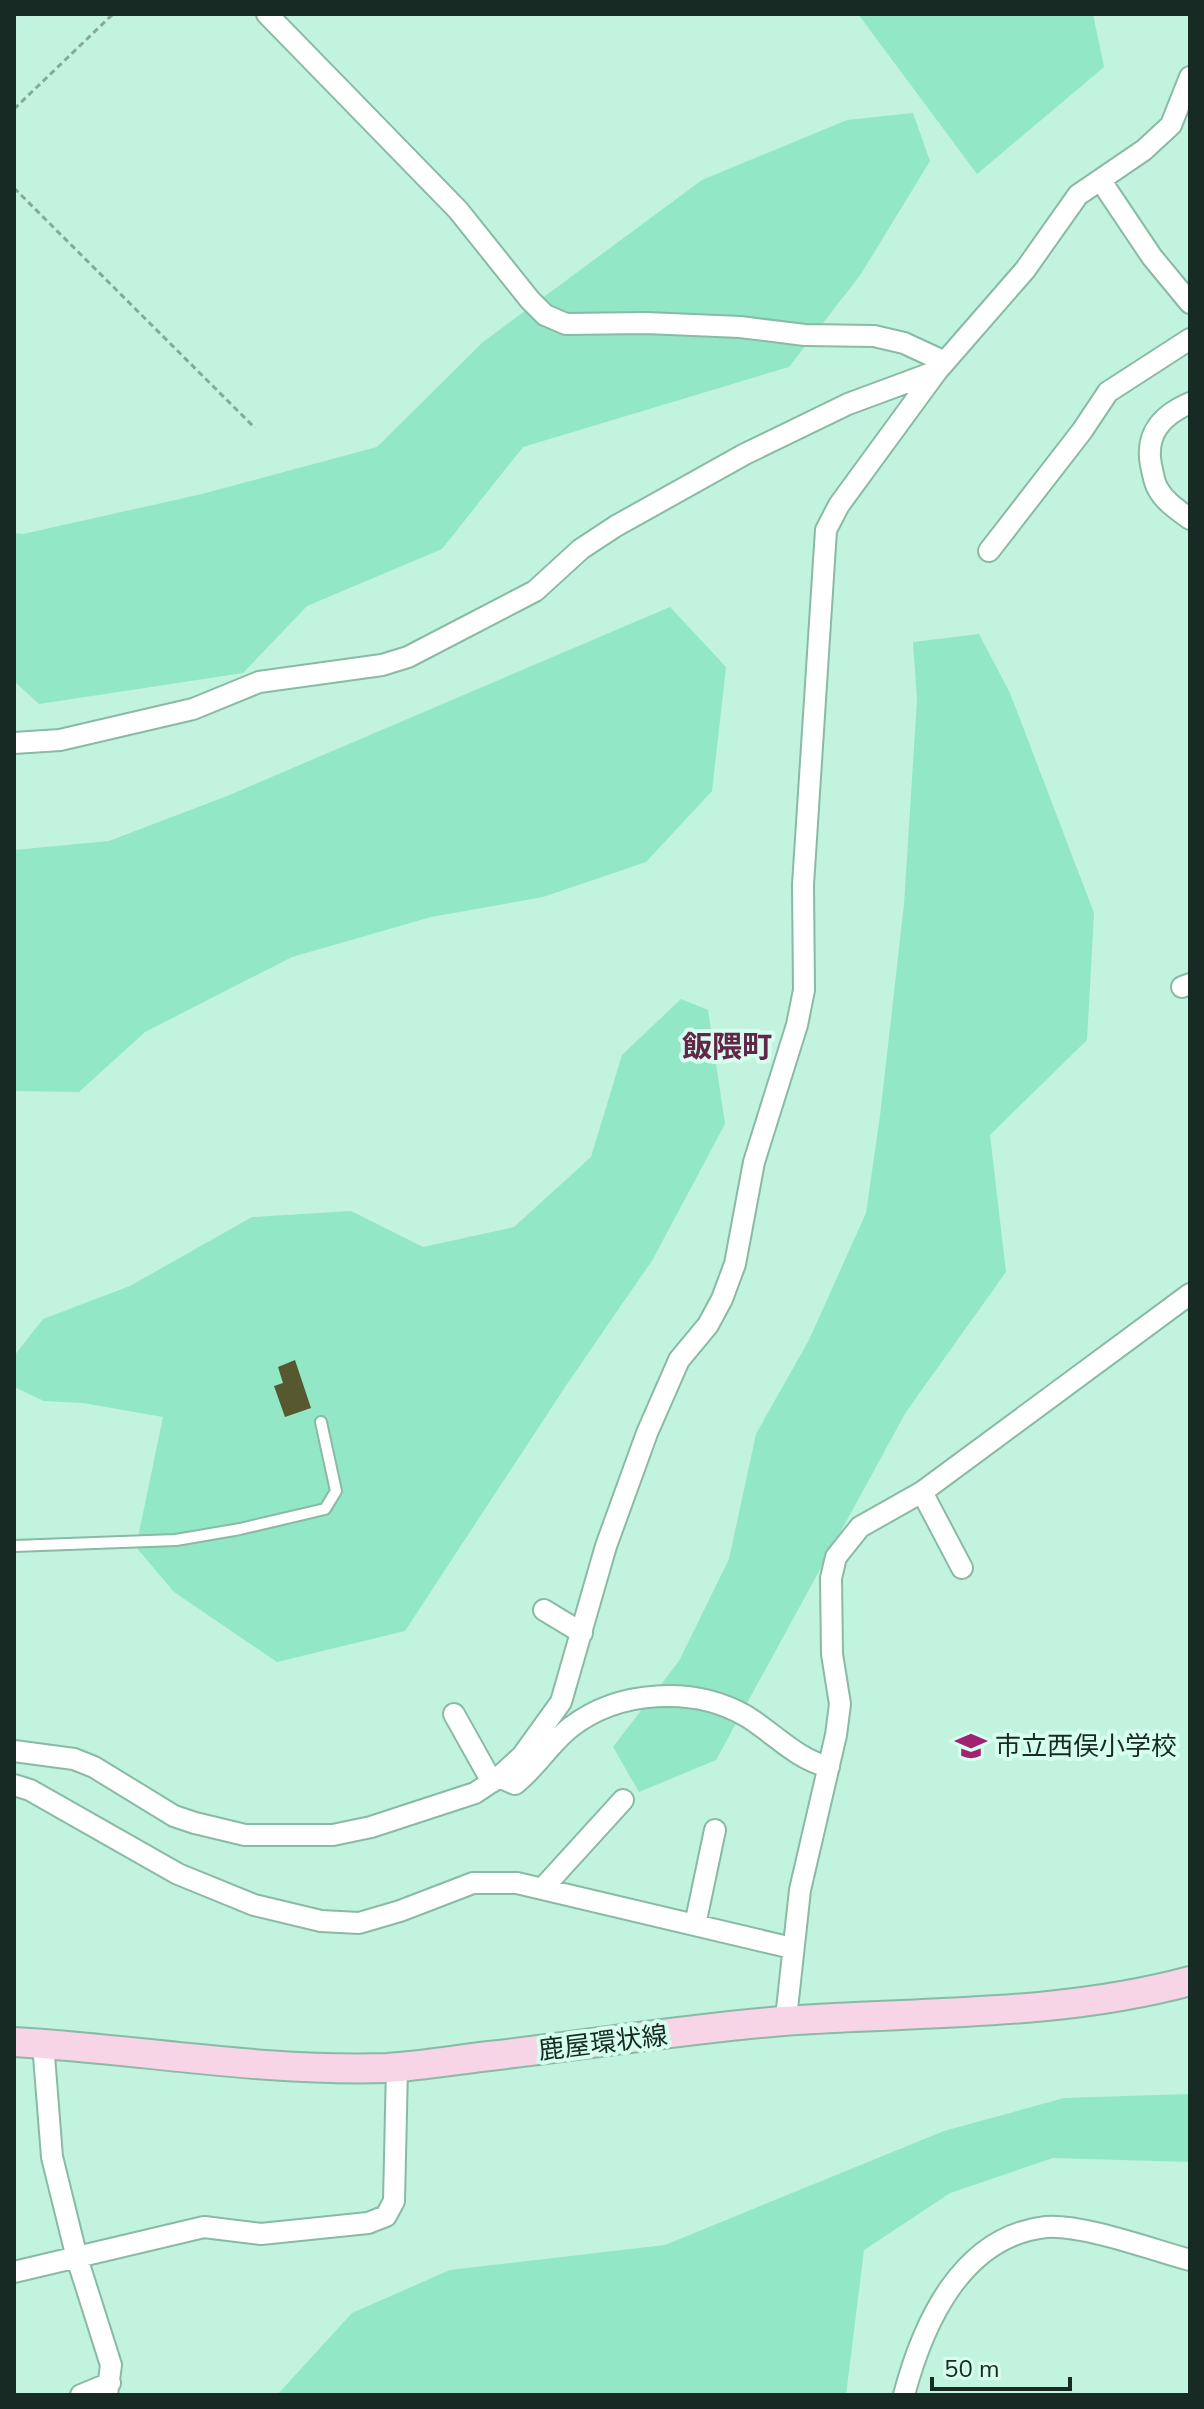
<svg xmlns="http://www.w3.org/2000/svg" width="1204" height="2409" viewBox="0 0 1204 2409" font-family="'Nunito Sans','Noto Sans JP',sans-serif">
<style>
.green{fill:#92e7c7}
.building{fill:#575730}
.lines{fill:none;stroke-linecap:round;stroke-linejoin:round}
.lane-casing{stroke:#89baa6;stroke-width:14}
.street-casing{stroke:#89baa6;stroke-width:24}
.secondary-casing{stroke:#89baa6;stroke-width:32}
.path{stroke:#84aa9b;stroke-width:3;stroke-dasharray:6 4;stroke-linecap:butt}
.lane{stroke:#fff;stroke-width:10}
.street{stroke:#fff;stroke-width:20}
.secondary{stroke:#f7d5e7;stroke-width:28}
.labels{text-anchor:middle;dominant-baseline:central;stroke-width:8;stroke-linejoin:round;paint-order:stroke}
.poi-label{font-size:26px;fill:#172a23;stroke:#d6feee;text-anchor:start}
.street-label{font-size:26px;fill:#172a23;stroke:#d6feee}
.quarter-label{font-size:30px;font-weight:bold;fill:#632548;stroke:#d6feee}
</style>
<rect width="100%" height="100%" fill="#c1f3df"/>
<path class="green" d="M858 14H1093L1104 67 977 174Z
M913 113 930 161 861 274 789 367 523 447 442 549 307 606 243 673 39 704 14 681V533L23 534 202 494 377 447 483 342 702 180 847 120Z
M670 607 726 667 712 791 646 862 543 897 431 917 292 957 145 1032 79 1092 14 1091V850L109 841 227 796Z
M979 634 1010 693 1094 913 1087 1040 990 1135 1006 1272 906 1412 716 1760 639 1792 613 1747 679 1661 729 1559 756 1434 809 1340 866 1213 880 1116 904 904 917 700 913 642Z
M681 999 708 1010 725 1124 653 1259 565 1387 405 1631 277 1662 174 1592 136 1547 163 1417 83 1403 44 1401 14 1387V1356L43 1319 130 1286 252 1217 351 1211 423 1247 514 1227 591 1157 622 1055Z
M1190 2094V2162L1053 2158 950 2193 864 2250 846 2395 278 2394 352 2313 450 2270 665 2245 944 2131 1064 2098Z"/>
<path class="building" d="M295 1360 311 1408 285 1417 274 1386 283 1383 278 1367Z"/>
<g class="lines">
<defs>
<path id="lane" d="M14 1546 176 1540 240 1529 325 1509 336 1491 321 1422"/>
<path id="street" d="M267 14 458 210 530 300 545 315 566 324 646 323 740 327 805 335 874 336 904 343 945 362
M1101 181 1152 257 1190 303
M1190 403C1162 415 1145 434 1151 465 1153 473 1154 483 1158 489 1165 502 1178 510 1190 519
M989 551 1082 431 1108 392 1190 339
M14 743 60 740 193 709 259 682 382 665 408 657 535 591 581 549 616 526 745 454 848 404 937 371
M1182 987 1190 984
M922 1492 962 1568
M544 1610 582 1633
M454 1714 492 1782
M14 1751 74 1759 94 1767 174 1816 195 1823 245 1835H333L371 1827 475 1793 499 1777 522 1756 561 1702 606 1546 647 1433 679 1360 708 1325 722 1299 735 1264 754 1162 797 1025 804 990 803 885 826 530 839 505 937 371 1025 270 1078 195 1144 150 1171 125 1190 77
M499 1777 515 1784C536 1768 550 1743 571 1727 619 1690 694 1686 746 1716 774 1733 796 1759 829 1767
M14 1785 30 1790 178 1874 254 1905 321 1921 359 1923 400 1911 473 1883H517L792 1948
M542 1889 623 1800
M695 1925 715 1830
M782 2021 787 2009 800 1890 836 1735 840 1704 832 1654 831 1578 836 1557 860 1527 922 1492 1190 1294
M43 2043 52 2157 77 2258 111 2365 107 2395
M14 2272 204 2227 261 2234 368 2223 386 2216 394 2201 397 2067
M81 2395 110 2383
M904 2395C923 2323 962 2236 1046 2227 1082 2224 1153 2250 1190 2260"/>
<path id="secondary" d="M14 2042C138 2049 262 2072 387 2068 421 2066 455 2060 489 2056 586 2045 685 2029 783 2021 919 2011 1057 2017 1190 1981"/>
</defs>
<use href="#lane" class="lane-casing"/>
<use href="#street" class="street-casing"/>
<use href="#secondary" class="secondary-casing"/>
<path class="path" d="M14 109 113 14
M14 188 255 428"/>
<use href="#lane" class="lane"/>
<use href="#street" class="street"/>
<use href="#secondary" class="secondary"/>
</g>
<defs>
<symbol id="school-bare" viewBox="-9 -9 18 18"><path d="M0-5L7-2L0 1L-7-2ZM-4 1L0 2.5L4 1V4Q0 6-4 4Z" fill="#a32171" stroke="#d6feee" stroke-width="2.5" paint-order="stroke"/></symbol>
</defs>
<g fill-rule="evenodd">
<use href="#school-bare" x="949" y="1724" width="44" height="44"/>
</g>
<g class="labels">
<g class="poi-label">
<text x="995" y="1746">市立西俣小学校</text>
</g>
<g class="street-label">
<text transform="translate(603 2043) rotate(-7)">鹿屋環状線</text>
</g>
<g class="quarter-label">
<text x="727" y="1047">飯隈町</text>
</g>
</g>
<rect width="1204" height="2409" fill="none" stroke="#172a23" stroke-width="32"/>
<path d="M932 2377v12h138v-12" fill="none" stroke="#172a23" stroke-width="4"/>
<text x="944" y="2377" font-size="24" fill="#172a23" stroke="#d6feee" stroke-width="6" paint-order="stroke">50 m</text>
</svg>
